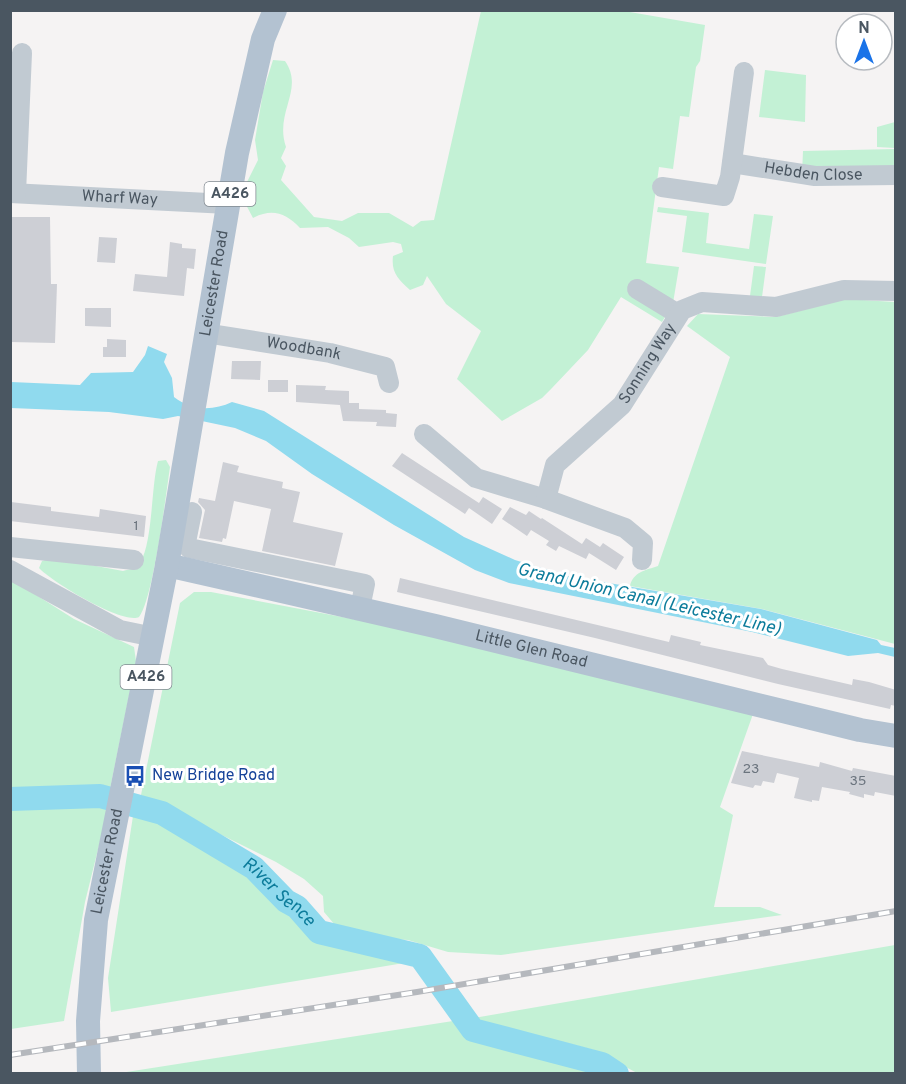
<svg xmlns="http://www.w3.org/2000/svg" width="906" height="1084" viewBox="0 0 906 1084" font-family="Overpass,sans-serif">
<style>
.green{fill:#c3f1d5}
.water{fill:#90daee}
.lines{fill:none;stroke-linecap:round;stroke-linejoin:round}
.river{stroke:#90daee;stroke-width:24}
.building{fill:#cdcfd5}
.minor{stroke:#c1cad2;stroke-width:20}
.major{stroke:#b3c2d1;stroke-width:24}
.rail-casing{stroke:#b5b8bd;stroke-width:6}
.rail{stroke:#fff;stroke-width:4;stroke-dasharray:11;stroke-linecap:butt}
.labels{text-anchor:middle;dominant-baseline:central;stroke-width:6;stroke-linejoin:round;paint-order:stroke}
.number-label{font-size:14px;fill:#6b747e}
.shield{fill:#fff;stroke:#808990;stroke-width:1.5}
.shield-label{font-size:15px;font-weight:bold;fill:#4a5661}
.street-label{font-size:16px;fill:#4a5661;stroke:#fff}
.transit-label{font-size:16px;fill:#164399;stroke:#fff;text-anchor:start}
.water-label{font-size:18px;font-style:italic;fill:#0c7c9b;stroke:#fff}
</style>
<rect width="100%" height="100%" fill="#f5f3f3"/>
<path class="green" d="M481 11H624L705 25 700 61 696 67 689 117 680 116 673 169 659 167 646 263 679 267 673 303 662 322 621 297 588 350 552 388 542 398 502 421 457 379 481 331 446 304 427 276 423 285 410 290C398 279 391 272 393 256L403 252 401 244 393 242 359 247 349 238 328 227 300 228C286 213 272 208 253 218L244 201 246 184 258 160 255 140 263 92 273 60 285 61C305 90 274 112 286 147L281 158 286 166 281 180 314 217 342 221 358 213H389L413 227 421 221 434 220Z
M765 70 806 75 805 122 759 117Z
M895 122V148L877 147V127Z
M895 149V175L802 174 803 151Z
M658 207 709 213 706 243 749 249 754 214 773 216 766 264 682 252 687 216 657 212Z
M754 266 766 267 762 297 750 296Z
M846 299 895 302V644L762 609 630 586C633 572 646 570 658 566L730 357 687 326 698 314 776 317Z
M166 460 170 467C166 495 153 600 139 617 123 625 52 582 39 568L42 561 53 558 123 571C130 569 136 569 140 563 153 542 151 486 158 461Z
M11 579 74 619 134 647 136 661 110 789 27 790 11 794Z
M194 592H211L421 632 753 714 720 807 733 815 714 907H760L782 915 501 955 448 952 408 940 366 937 347 931 335 925 324 912 323 896 304 879 276 862 141 795 180 603Z
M101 799 107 813 85 902 64 1021 11 1029V802Z
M138 812 152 814 170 828 270 881 287 896 307 926 322 939 389 952 404 963 111 1012 108 978 133 816Z
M895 945V1073H637L594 1050 535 1035 494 1030 468 1019Z
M453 1021 490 1038 583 1060 606 1073H120Z"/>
<path class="water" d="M148 346 167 354 164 362 172 378 174 397C192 411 213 411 232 402L264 411 464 537 515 560 568 576 761 609 877 640 881 645 895 648V657L878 653 848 656 752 632 509 583 475 570 394 525 312 474 266 441 235 428 178 416 163 419 109 412 11 408V382L80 385 91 373 133 372 145 355Z"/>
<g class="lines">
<path class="river" id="s1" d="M10 799 100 796 162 813 254 868 286 901 297 907 319 932 420 956 473 1030 602 1064 617 1074"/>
</g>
<path class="building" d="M10 217H50L51 284H57L55 343 10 342Z
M99 237 117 238 115 263 97 262Z
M170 242 182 244V248L196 249 194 269 187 268 184 296 133 291 135 274 167 277Z
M85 308H111V327L85 326Z
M107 339 126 340V357H103V347H107Z
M232 361H261L260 380 231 379Z
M268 380H288V392H268Z
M296 385 326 386 325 390 349 391V403H359V409L386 410V413L397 414 396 427 376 426 377 422 343 421 340 405 296 402Z
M402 453 479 503 483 497 502 509 492 524 469 508 465 514 392 466Z
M223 462 239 466 237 472 283 482 282 488 300 492 293 522 343 533 335 566 262 551 271 509 234 501 226 539 223 538 222 542 199 538 205 510 198 502 199 498 215 501Z
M11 502 51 507V511L99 517 100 509 146 516 144 537 10 521Z
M510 507 526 515 529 511 541 519 542 518 582 544 586 538 600 547 603 543 624 557 616 570 589 553 586 559 559 546 556 551 546 545 549 541 531 530 527 536 502 519Z
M400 578 669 642 671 635 701 642 700 645 763 658 768 665 782 669 839 682 852 685 853 679 869 682 896 690V706L891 705 890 709 778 684 595 638 397 592Z
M742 751 819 767 820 762 852 771 853 768 896 776V796L875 792 874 796 864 794V798L849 794 850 792 822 787 819 801 812 800V802L794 798 799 778 777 773 774 783 763 781 761 786 755 785 753 788 731 783Z"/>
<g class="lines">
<g class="minor">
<path id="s2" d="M732 163 815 176 896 175"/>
<path d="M662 187 724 196 730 177 744 72"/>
<path id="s3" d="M10 193 228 204"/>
<path d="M16 193 22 53"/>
<path d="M637 289 678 314"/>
<path id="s4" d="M205 333 330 353 385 367 389 383"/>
<path id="s5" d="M424 434 476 478 546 499 555 465 622 405 682 310 702 302 776 307 844 290 896 291"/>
<path d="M546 499 625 528 643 543 642 560"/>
<path d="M192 512 186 542 189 548 365 584 360 608"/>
<path d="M10 547 134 560"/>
<path d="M10 570 120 630 154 637"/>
</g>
<g class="major">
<path id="s6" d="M167 565 435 626 860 730 896 736"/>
<path id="s7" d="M89 1074 88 1021 96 920 167 565 237 153 263 39 275 10"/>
</g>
<defs>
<path id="rail" d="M10 1055 417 992 896 911"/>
</defs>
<use href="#rail" class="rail-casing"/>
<use href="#rail" class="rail"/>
</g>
<defs>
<symbol id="bus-bare" viewBox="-9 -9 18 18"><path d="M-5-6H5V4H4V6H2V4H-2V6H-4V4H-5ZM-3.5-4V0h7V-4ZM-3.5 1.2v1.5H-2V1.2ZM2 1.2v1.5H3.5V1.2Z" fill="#1a4fb4" stroke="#fff" stroke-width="2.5" paint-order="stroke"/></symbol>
</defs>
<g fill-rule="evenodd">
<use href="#bus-bare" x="120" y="761" width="30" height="30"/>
</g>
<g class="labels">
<g class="number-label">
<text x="136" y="526">1</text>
<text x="751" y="769">23</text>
<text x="858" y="781">35</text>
</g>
<g class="shield">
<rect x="204.5" y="182" width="51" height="24" rx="4.5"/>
<rect x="120.5" y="665" width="51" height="24" rx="4.5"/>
</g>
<g class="shield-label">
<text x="230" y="194">A426</text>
<text x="146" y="677">A426</text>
</g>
<g class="street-label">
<text stroke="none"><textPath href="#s2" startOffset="82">Hebden Close</textPath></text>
<text stroke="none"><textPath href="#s3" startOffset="110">Wharf Way</textPath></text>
<text stroke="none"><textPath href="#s7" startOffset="802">Leicester Road</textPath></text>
<text stroke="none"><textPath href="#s4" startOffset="100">Woodbank</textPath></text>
<text stroke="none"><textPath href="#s5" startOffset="315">Sonning Way</textPath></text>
<text stroke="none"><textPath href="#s6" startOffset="374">Little Glen Road</textPath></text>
<text stroke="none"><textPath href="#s7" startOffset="214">Leicester Road</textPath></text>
</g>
<g class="transit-label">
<text x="152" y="776">New Bridge Road</text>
</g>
<g class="water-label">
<text transform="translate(649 600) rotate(13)">Grand Union Canal (Leicester Line)</text>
<text stroke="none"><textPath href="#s1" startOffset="296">River Sence</textPath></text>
</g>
</g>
<rect width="906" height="1084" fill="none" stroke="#4a5661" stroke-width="24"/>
<g transform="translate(864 42)"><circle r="28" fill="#ffffff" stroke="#b7bbc0" stroke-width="1.5"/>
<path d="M0-4.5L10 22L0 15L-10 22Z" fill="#1a73e8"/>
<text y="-9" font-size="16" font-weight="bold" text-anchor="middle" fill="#4a5661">N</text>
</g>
</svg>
